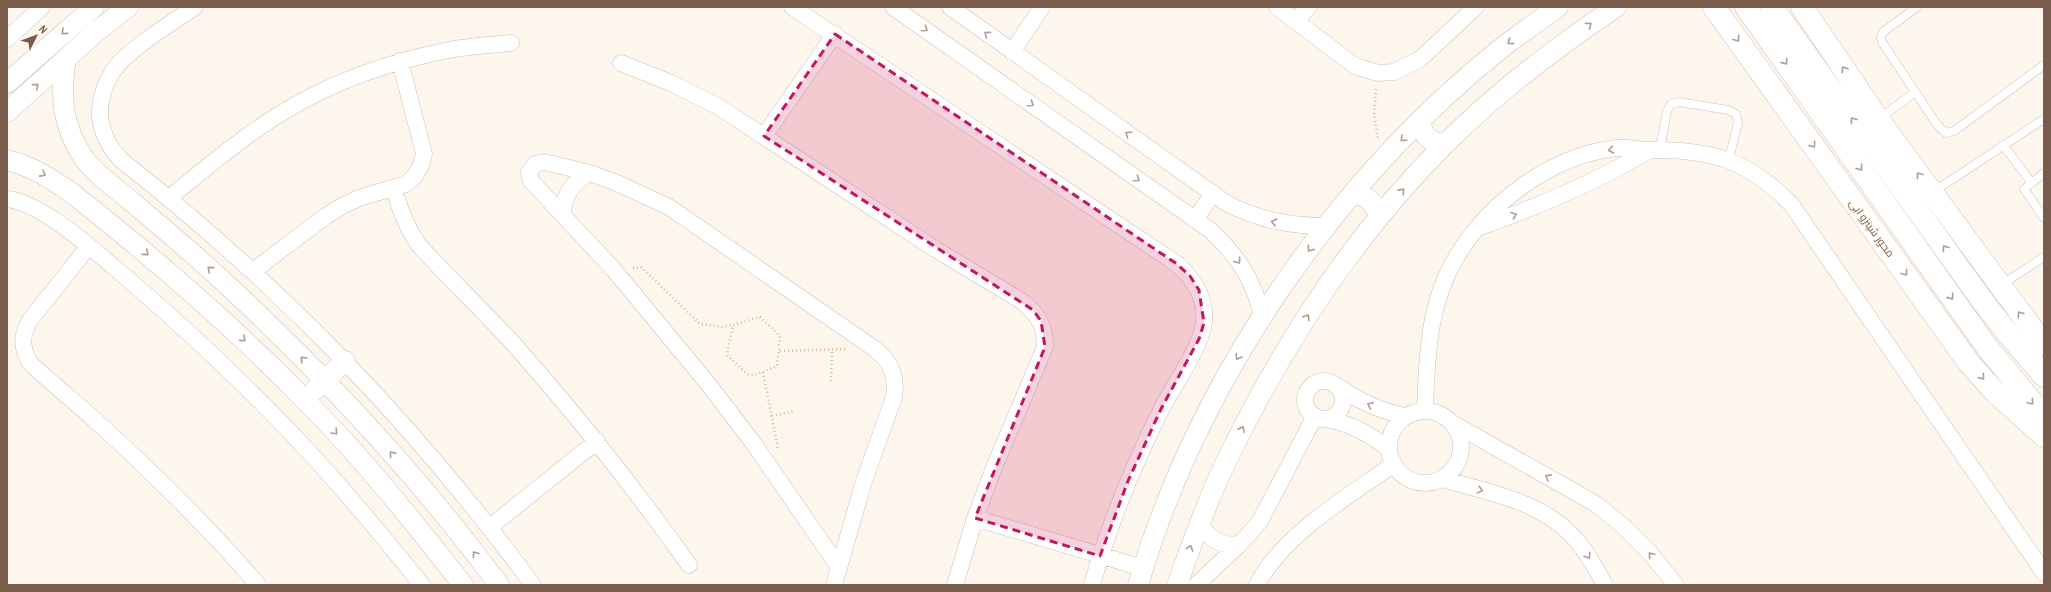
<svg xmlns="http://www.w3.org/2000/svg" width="2051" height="592" viewBox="0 0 2051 592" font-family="'Archivo Narrow',Cairo,sans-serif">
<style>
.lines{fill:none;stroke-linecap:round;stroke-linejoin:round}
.service-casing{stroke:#d1beb0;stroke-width:9}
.minor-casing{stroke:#d1beb0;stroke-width:17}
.tertiary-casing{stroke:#d1beb0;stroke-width:21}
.secondary-casing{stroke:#d6c0b0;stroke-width:23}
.path{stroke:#d9b8a5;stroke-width:2.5;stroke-dasharray:1 3;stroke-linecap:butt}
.service{stroke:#fff;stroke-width:8}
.minor{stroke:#fff;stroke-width:16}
.tertiary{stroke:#fff;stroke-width:20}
.secondary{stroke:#fff;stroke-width:22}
.oneway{stroke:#af9d94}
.marked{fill:#c2185b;fill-opacity:0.2;stroke:#c2185b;stroke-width:3;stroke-dasharray:8 5;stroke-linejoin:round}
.labels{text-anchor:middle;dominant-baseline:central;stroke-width:3;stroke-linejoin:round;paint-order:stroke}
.street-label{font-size:11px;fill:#7a5c4d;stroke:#fffaf3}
</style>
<rect width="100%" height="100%" fill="#fdf6ec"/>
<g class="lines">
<defs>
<path id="service" d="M1917 7 1883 32 1881 37 1882 42 1938 126 1946 133 1954 131 2044 65
M1879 119 1915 92
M2003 145 2031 182
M1660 149 1667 111 1671 104 1679 102 1728 110 1736 114 1738 123 1729 159
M2044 173 2024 189 2044 218
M1933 192 2044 119
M2001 285 2044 257"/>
<path id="minor" d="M195 7C172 23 128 49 113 71 93 103 96 133 121 160 281 286 412 421 533 585
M792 7 1177 264C1195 280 1206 298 1204 322 1201 348 1173 386 1161 410 1133 466 1109 525 1092 585
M893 7 1210 230C1237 255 1254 280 1262 316
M950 7 1226 203C1259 220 1290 226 1327 226
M1277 7 1355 66 1378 73 1394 72 1420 59 1476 7
M1296 20 1309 7
M7 39 42 7
M1012 52 1042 7
M621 63 671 83 719 107 935 249 1023 302C1039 315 1045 327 1045 347L995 465 975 518 955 585
M764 136 835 34
M394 188C399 209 406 226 418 244 450 280 486 313 518 349 579 418 636 490 689 565
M169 198C206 168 243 136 285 111 336 80 396 60 454 49 473 46 492 45 511 43
M7 199C40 202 90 247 115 268 183 326 248 386 308 451 348 494 385 539 422 585
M563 215C563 196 572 182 590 173
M1195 220 1213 193
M1480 227C1540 206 1596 182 1650 150
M89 246 30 320C21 336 21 347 30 363 51 383 74 401 96 421 153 473 208 526 258 585
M253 271 326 216 342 206 359 198 406 184 415 176 421 165 424 154 400 61
M1305 400a19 19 0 1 1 38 0a19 19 0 1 1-38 0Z
M1339 387C1359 401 1380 411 1405 416
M1425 410C1427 356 1428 304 1457 256 1490 201 1553 155 1617 148 1628 147 1639 150 1650 150 1711 149 1748 160 1791 204L2044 573
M1389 447a36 36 0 1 1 72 0a36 36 0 1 1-72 0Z
M1327 419C1351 424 1371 434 1389 450
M1454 424 1596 504 1623 526 1650 553 1676 585
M1443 479C1489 493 1544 501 1577 541 1589 554 1596 570 1605 585
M975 518 1143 568
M1200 522C1208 539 1221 547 1240 544
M490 527 597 441
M834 585 864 481 894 397C897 376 891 362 875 349L669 207 617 183 590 173 544 162 535 164 529 172 531 181 614 270 709 385 754 444 838 566
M1196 585 1240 544 1260 521 1315 416
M1257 585C1282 535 1349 496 1394 464"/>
<path id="tertiary" d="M66 59C60 96 62 125 83 157 95 174 116 188 132 202 163 228 195 255 225 283 324 375 418 475 499 585
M7 83 94 7
M7 112 97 31 128 7
M1421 120C1421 135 1430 143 1445 144
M7 160C32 166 53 180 73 194 154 258 232 325 304 399 362 457 413 521 463 585
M1353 193C1367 196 1374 202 1379 216
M315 390 345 361
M1138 585C1198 381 1333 184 1499 50 1518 35 1538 21 1558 7
M1177 585C1192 544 1206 503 1225 464 1281 347 1353 236 1445 144 1497 92 1555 48 1616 7"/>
<path id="secondary" d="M1714 7 1969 363 1995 392 2044 436
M1746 7 1987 347 2044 417
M1772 7 1984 303 2010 336 2044 376
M1802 7 1878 119 2044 345"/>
</defs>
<use href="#service" class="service-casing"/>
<use href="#minor" class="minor-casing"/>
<use href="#tertiary" class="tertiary-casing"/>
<use href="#secondary" class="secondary-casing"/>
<path class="path" d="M1376 89 1374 113 1378 139
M633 268 641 267 700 324 722 327 732 325
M780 351 847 349
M763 372 777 366 780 336 760 317 733 325 727 355 747 374 753 375 763 372 778 449
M831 381 832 350
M772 416 795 411"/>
<use href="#service" class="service"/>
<use href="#minor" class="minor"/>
<use href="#tertiary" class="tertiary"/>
<use href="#secondary" class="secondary"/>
</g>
<defs><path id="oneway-chevron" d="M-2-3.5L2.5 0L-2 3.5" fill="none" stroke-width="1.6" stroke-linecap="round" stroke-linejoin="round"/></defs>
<g class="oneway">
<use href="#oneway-chevron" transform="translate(1589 25) rotate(-34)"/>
<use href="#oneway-chevron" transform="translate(925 29) rotate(35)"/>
<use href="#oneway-chevron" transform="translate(64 32) rotate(139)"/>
<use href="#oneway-chevron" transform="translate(987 34) rotate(-144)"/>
<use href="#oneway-chevron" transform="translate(1737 39) rotate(54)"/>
<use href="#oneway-chevron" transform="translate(1510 42) rotate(144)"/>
<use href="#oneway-chevron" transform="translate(1785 62) rotate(55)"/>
<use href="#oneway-chevron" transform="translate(1844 69) rotate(-124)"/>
<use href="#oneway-chevron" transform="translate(36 86) rotate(-42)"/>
<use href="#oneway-chevron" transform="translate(1031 104) rotate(35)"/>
<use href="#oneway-chevron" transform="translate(1853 120) rotate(-126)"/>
<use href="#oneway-chevron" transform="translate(1128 134) rotate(-145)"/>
<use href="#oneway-chevron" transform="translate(1403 139) rotate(134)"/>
<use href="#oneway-chevron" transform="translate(1813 145) rotate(54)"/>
<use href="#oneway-chevron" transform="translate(1611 150) rotate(167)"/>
<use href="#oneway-chevron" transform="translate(1860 168) rotate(55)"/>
<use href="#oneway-chevron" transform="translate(43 174) rotate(28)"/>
<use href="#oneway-chevron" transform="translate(1919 175) rotate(-126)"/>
<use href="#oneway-chevron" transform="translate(1137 179) rotate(35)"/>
<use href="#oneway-chevron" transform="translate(1402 191) rotate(-48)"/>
<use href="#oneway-chevron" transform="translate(1514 215) rotate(-20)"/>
<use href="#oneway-chevron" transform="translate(1274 222) rotate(-167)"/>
<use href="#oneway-chevron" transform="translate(1945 248) rotate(-126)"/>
<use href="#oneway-chevron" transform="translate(1310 249) rotate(125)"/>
<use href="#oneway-chevron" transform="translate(146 253) rotate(40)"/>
<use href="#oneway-chevron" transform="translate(1238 261) rotate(54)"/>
<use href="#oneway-chevron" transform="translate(210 269) rotate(-139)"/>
<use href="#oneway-chevron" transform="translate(1905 273) rotate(54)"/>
<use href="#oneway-chevron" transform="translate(1951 297) rotate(55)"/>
<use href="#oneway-chevron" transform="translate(2020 314) rotate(-126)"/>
<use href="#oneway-chevron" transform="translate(1307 317) rotate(-58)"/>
<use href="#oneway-chevron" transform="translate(243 339) rotate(43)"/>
<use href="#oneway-chevron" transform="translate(1238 357) rotate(121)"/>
<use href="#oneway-chevron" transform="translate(303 359) rotate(-134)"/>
<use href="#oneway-chevron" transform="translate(1982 377) rotate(49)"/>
<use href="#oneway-chevron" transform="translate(2031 402) rotate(50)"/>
<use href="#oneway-chevron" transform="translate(1370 405) rotate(-156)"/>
<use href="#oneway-chevron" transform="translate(1242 429) rotate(-64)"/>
<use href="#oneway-chevron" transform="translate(335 432) rotate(47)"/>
<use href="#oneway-chevron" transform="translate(392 454) rotate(-130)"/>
<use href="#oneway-chevron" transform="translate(1548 477) rotate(-151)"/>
<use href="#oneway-chevron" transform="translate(1480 490) rotate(15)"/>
<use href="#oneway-chevron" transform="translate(1190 548) rotate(-70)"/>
<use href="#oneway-chevron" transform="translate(475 554) rotate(-128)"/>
<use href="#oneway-chevron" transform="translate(1651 555) rotate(-131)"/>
<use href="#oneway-chevron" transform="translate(1588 556) rotate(57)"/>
</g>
<path class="marked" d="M835 34 1177 264 1190 276 1199 290 1204 323 1199 339 1161 409 1128 481 1100 556 975 518 1045 347 1041 321 1033 310 764 136Z"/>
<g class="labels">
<g class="street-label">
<text transform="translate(1872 228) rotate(54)">محور شينزو ابى</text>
</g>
</g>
<rect width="2051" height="592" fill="none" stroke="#7a5c4d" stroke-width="16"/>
<g transform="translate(36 36) rotate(48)" stroke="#fffaf3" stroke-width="3" paint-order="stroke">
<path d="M0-3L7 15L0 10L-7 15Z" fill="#7a5c4d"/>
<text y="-6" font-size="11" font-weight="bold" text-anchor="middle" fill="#7a5c4d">N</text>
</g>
</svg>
